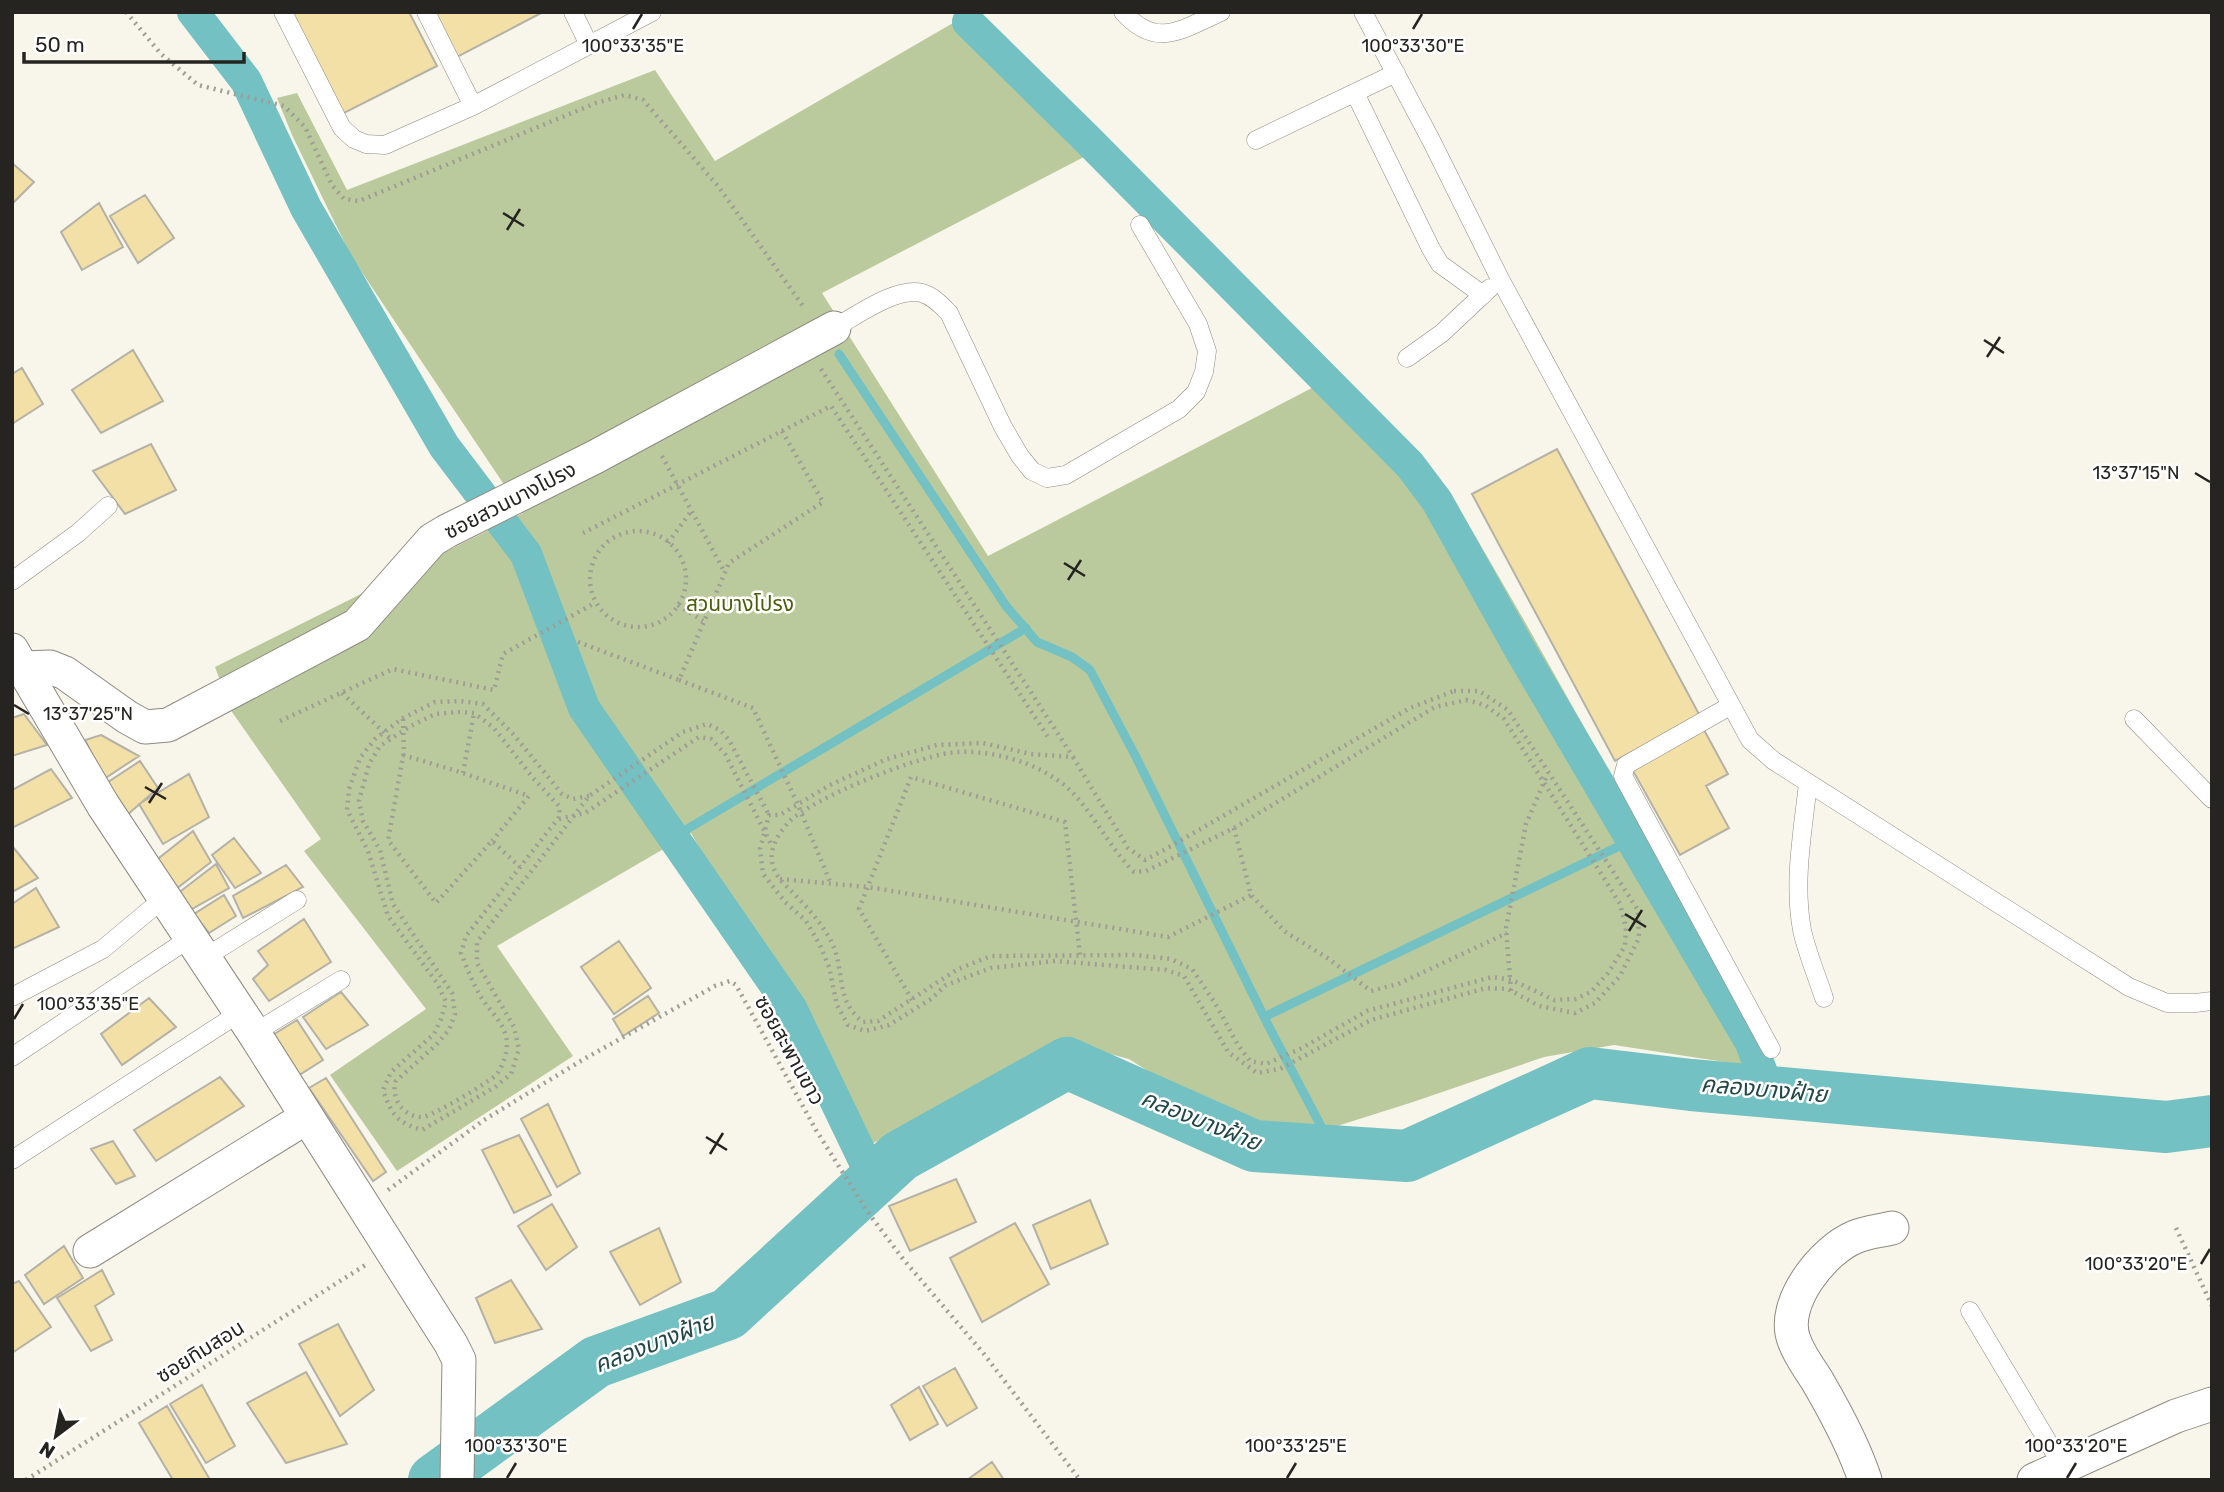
<svg xmlns="http://www.w3.org/2000/svg" width="2224" height="1492" viewBox="0 0 2224 1492" font-family="Rubik,'Noto Sans Thai',sans-serif">
<style>
.green{fill:#baca9c}
.lines{fill:none;stroke-linecap:round;stroke-linejoin:round}
.stream{stroke:#73c1c3;stroke-width:9}
.canal{stroke:#73c1c3;stroke-width:32}
.river{stroke:#73c1c3;stroke-width:52}
.building{fill:#f2e0a6;stroke:#b4b1a7;stroke-width:2}
.lane-casing{stroke:#8d8a80;stroke-width:19}
.street-casing{stroke:#8d8a80;stroke-width:35}
.path{stroke:#9f9d95;stroke-width:4.5;stroke-dasharray:2 5;stroke-linecap:butt}
.lane{stroke:#fff;stroke-width:18}
.street{stroke:#fff;stroke-width:33}
.ticks{fill:none;stroke:#252420;stroke-width:2.5}
.labels{text-anchor:middle;dominant-baseline:central;stroke-width:5;stroke-linejoin:round;paint-order:stroke}
.street-label{font-size:21px;fill:#252420;stroke:#fff}
.park-label{font-size:21px;fill:#4a5f09;stroke:#fff}
.water-label{font-size:23px;font-style:italic;fill:#214747;stroke:#fff}
.ticks-label{font-size:18px;text-anchor:middle;fill:#252420;stroke:#fff;stroke-width:5;stroke-linejoin:round;paint-order:stroke}
</style>
<rect width="100%" height="100%" fill="#f8f5ea"/>
<path class="green" d="M972 12H975L1107 145 822 293 988 556 1333 377 1448 489 1525 622 1777 1070 1614 1045 1544 1057 1413 1102 1296 1139 1224 1119 1129 1059 1076 1045 863 1148 691 833 497 946 573 1056 397 1171 330 1075 426 1009 304 851 321 839 232 712 215 667 523 513 351 256 292 135 277 98 297 93 347 190 655 70 715 161Z"/>
<g class="lines">
<path class="stream" d="M839 354 1006 606 1037 642 1072 657 1090 670 1136 757 1268 1025 1334 1151
M672 838 1026 628
M1264 1017 1632 840"/>
<path class="canal" d="M193 12 246 81 306 208 444 446 526 554 584 708 791 1008 874 1181
M968 22 1087 139 1410 465 1437 501 1519 648 1751 1043 1769 1092"/>
<path class="river" d="M434 1480 596 1362 728 1314 900 1156 1067 1063 1254 1146 1407 1156 1590 1073 1691 1085 2166 1127 2212 1121"/>
</g>
<path class="building" d="M286 12H409L437 66 340 115Z
M434 12H543L457 57Z
M12 163 34 182 12 204Z
M145 195 174 238 138 263 110 216Z
M99 203 123 247 82 270 61 232Z
M133 350 163 401 101 433 72 390Z
M22 368 43 404 12 424V374Z
M151 444 176 490 125 514 93 471Z
M1557 449 1700 716 1615 761 1472 494Z
M24 714 47 745 12 756V718Z
M1704 730 1728 774 1706 786 1729 828 1680 855 1632 769Z
M101 735 139 756 104 779 85 740Z
M140 761 158 788 126 816 105 784Z
M51 769 72 798 12 828V790Z
M189 774 209 817 163 844 139 804Z
M193 831 211 862 176 889 154 862Z
M234 838 261 873 235 888 212 855Z
M13 847 38 878 12 892V848Z
M216 864 229 888 192 909 177 894Z
M286 865 303 887 243 918 233 896Z
M36 888 59 927 12 949V904Z
M224 895 236 916 209 933 194 914Z
M304 919 331 962 269 1001 253 979 268 965 258 951Z
M619 941 651 988 614 1014 581 967Z
M341 992 368 1025 326 1049 303 1017Z
M648 996 659 1013 623 1036 613 1019Z
M149 998 176 1027 122 1065 101 1034Z
M297 1020 323 1060 296 1077 271 1036Z
M220 1077 244 1106 156 1161 134 1130Z
M326 1078 386 1172 373 1181 309 1088Z
M548 1104 580 1173 557 1187 521 1119Z
M519 1135 551 1195 514 1213 482 1150Z
M113 1141 135 1176 116 1184 91 1149Z
M956 1179 976 1222 910 1251 889 1206Z
M1090 1200 1108 1244 1051 1269 1033 1225Z
M552 1204 577 1247 546 1270 518 1226Z
M1015 1223 1049 1284 982 1322 950 1258Z
M659 1228 681 1282 640 1305 610 1252Z
M64 1246 83 1278 44 1304 25 1275Z
M102 1270 114 1294 95 1306 112 1340 91 1351 57 1298Z
M511 1280 542 1329 495 1343 476 1298Z
M19 1281 51 1327 12 1353V1284Z
M338 1324 374 1390 340 1416 299 1344Z
M955 1368 977 1408 947 1426 923 1386Z
M306 1372 347 1444 286 1463 247 1403Z
M202 1385 235 1446 206 1463 170 1404Z
M919 1387 938 1424 910 1440 891 1405Z
M167 1406 209 1478 207 1480H173L139 1423Z
M992 1462 1004 1480H967Z"/>
<g class="lines">
<defs>
<path id="lane" d="M283 12 342 128 354 139 366 144 385 145 473 106 652 12
M426 12 473 106
M573 12 589 45
M1123 12C1157 50 1182 29 1221 12
M1363 12 1432 142 1500 279 1750 740 1774 761 2129 987 2167 1003H2195L2212 1001
M1355 93 1431 249 1440 264 1483 295
M1256 140 1396 73
M834 328C856 316 897 286 922 293 933 296 941 305 949 313L1003 427 1020 456 1032 471 1047 478 1066 475 1179 409 1196 392 1204 372 1207 351 1198 324 1140 225
M1407 358 1442 333 1490 288
M12 581 78 533 108 506
M1730 706 1626 765 1623 776 1771 1049
M2134 719 2212 799
M1808 783C1803 831 1793 881 1802 930 1807 953 1817 976 1824 998
M204 958 297 900
M12 997 103 949 164 898
M254 1033 341 980
M12 1057 190 938
M12 1160 241 1012
M1970 1311 2063 1467"/>
<path id="street" d="M12 650 103 805 254 1033 451 1344 459 1360 457 1480
M23 668 50 667 65 673 127 717 145 727 168 725 357 625 432 540 447 531 595 457 834 328
M90 1251 307 1117
M1865 1480C1854 1446 1836 1413 1818 1382 1810 1369 1799 1355 1794 1340 1780 1304 1823 1250 1855 1237 1866 1232 1880 1231 1892 1228
M2034 1480 2176 1416 2212 1404"/>
</defs>
<use href="#lane" class="lane-casing"/>
<use href="#street" class="street-casing"/>
<path class="path" d="M126 12 161 54 198 85 284 106 305 127 332 185 344 199 359 201 596 103 625 95 643 100 718 186 805 309
M821 369 1073 757
M782 431 831 406 1048 737
M662 456 724 571
M590 579a48 48 0 1 1 96 0a48 48 0 1 1-96 0Z
M668 543 692 510
M678 605 703 621
M578 642 679 680 729 563 823 502 782 431 583 533
M679 680 753 708 798 805 831 884
M1454 691H1479L1508 710 1638 910 1639 938 1620 976 1595 1003 1575 1013 1539 1006 1508 989 1486 988 1371 1020 1280 1069 1257 1073 1228 1052 1184 976 1166 970 1055 961 991 968 946 985 931 999 889 1025 865 1031 848 1025 837 1005 829 967 820 945 806 921 785 902 763 874 760 849 769 815H780L830 785 887 759 937 745 983 743 1031 754 1073 757 1128 848 1145 860 1164 850 1410 708Z
M342 693 391 739
M1466 700 1485 705 1504 719 1620 904 1626 928 1625 946 1608 973 1591 992 1575 999 1554 1000 1512 980 1492 977 1367 1011 1302 1048 1266 1064 1250 1061 1238 1045 1215 1003 1192 969 1171 959 1134 955 991 956 958 969 878 1021 863 1022C834 1000 846 970 831 941 822 924 809 909 795 895 787 886 776 878 773 866 768 850 778 834 788 823 809 799 926 752 959 752 979 751 1002 755 1022 762 1039 768 1059 779 1072 792 1095 816 1110 848 1134 872L1146 871 1234 828 1435 707Z
M458 712 474 713 494 728 533 778 559 806 560 816 466 936 461 953C467 968 473 984 481 997 491 1013 506 1024 507 1043 507 1054 503 1065 497 1074 490 1082 432 1116 423 1117 404 1118 390 1098 396 1081L437 1044 449 1030 455 1014 452 993 393 904 380 850 363 821 359 801 369 764 380 746 409 727 435 714Z
M403 719 404 751 388 840 436 903 492 841 520 867
M280 721 393 669 494 690 503 654 595 603
M403 755 463 773 529 796 492 841
M463 773 474 713
M589 796 573 799 562 794 514 735 483 704 460 701 435 702 403 718 375 739 360 758 349 789 347 810 368 851 388 916 437 983 446 1002 441 1019 434 1034 391 1072 383 1090C392 1115 396 1122 422 1130L495 1087 511 1074 519 1049 514 1027 477 963V942L589 796 683 732 707 724 720 730 729 740 769 815
M559 819 585 813 699 737 711 739 725 754 772 846
M1234 828 1251 895 1284 931 1329 959 1371 991 1398 984 1507 933
M780 879 868 887 1168 937 1251 895
M1511 991 1506 928 1526 824 1548 773
M912 1000 859 909 911 777 1065 822 1080 955
M388 1190 484 1120 584 1059 715 986 730 981 736 985 816 1130 867 1211 903 1259 984 1354 1080 1480
M2176 1228 2212 1306
M26 1480 367 1264"/>
<use href="#lane" class="lane"/>
<use href="#street" class="street"/>
</g>
<path class="ticks" d="M633 29 642 14M1413 29 1422 14M503 213 524 226M507 230 520 209M1984 340 2004 353M1987 357 2000 337M2195 473 2210 482M1064 563 1085 576M1068 580 1081 560M14 705 29 714M145 787 166 799M149 803 162 783M1625 914 1646 927M1629 931 1642 910M14 1019 23 1004M706 1137 727 1150M710 1154 723 1133M2201 1264 2210 1249M507 1478 516 1463M1287 1478 1296 1463M2067 1478 2076 1463"/>
<g class="labels">
<g class="street-label">
<text transform="translate(510 500) rotate(-27)">ซอยสวนบางโปรง</text>
<text transform="translate(790 1050) rotate(61)">ซอยสะพานขาว</text>
<text transform="translate(200 1351) rotate(-32)">ซอยทิมสอน</text>
</g>
<g class="park-label">
<text x="740" y="603">สวนบางโปรง</text>
</g>
<g class="water-label">
<text transform="translate(1764 1089) rotate(5)">คลองบางฝ้าย</text>
<text transform="translate(1201 1120) rotate(22)">คลองบางฝ้าย</text>
<text transform="translate(654 1343) rotate(-21)">คลองบางฝ้าย</text>
</g>
</g>
<g class="ticks-label">
<text x="633" y="52">100°33'35"E</text>
<text x="1413" y="52">100°33'30"E</text>
<text x="2136" y="479">13°37'15"N</text>
<text x="88" y="720">13°37'25"N</text>
<text x="88" y="1010">100°33'35"E</text>
<text x="2136" y="1270">100°33'20"E</text>
<text x="516" y="1452">100°33'30"E</text>
<text x="1296" y="1452">100°33'25"E</text>
<text x="2076" y="1452">100°33'20"E</text>
</g>
<rect width="2224" height="1492" fill="none" stroke="#252420" stroke-width="28"/>
<g transform="translate(56 1436) rotate(212)" stroke="#ffffff" stroke-width="5" paint-order="stroke">
<path d="M0-5L12 26L0 18L-12 26Z" fill="#252420"/>
<text y="-10" font-size="19" font-weight="bold" text-anchor="middle" fill="#252420">N</text>
</g>
<path d="M24 52v10h220v-10" fill="none" stroke="#252420" stroke-width="3.5"/>
<text x="35" y="52" font-size="21" fill="#252420" stroke="#ffffff" stroke-width="5" paint-order="stroke">50 m</text>
</svg>
